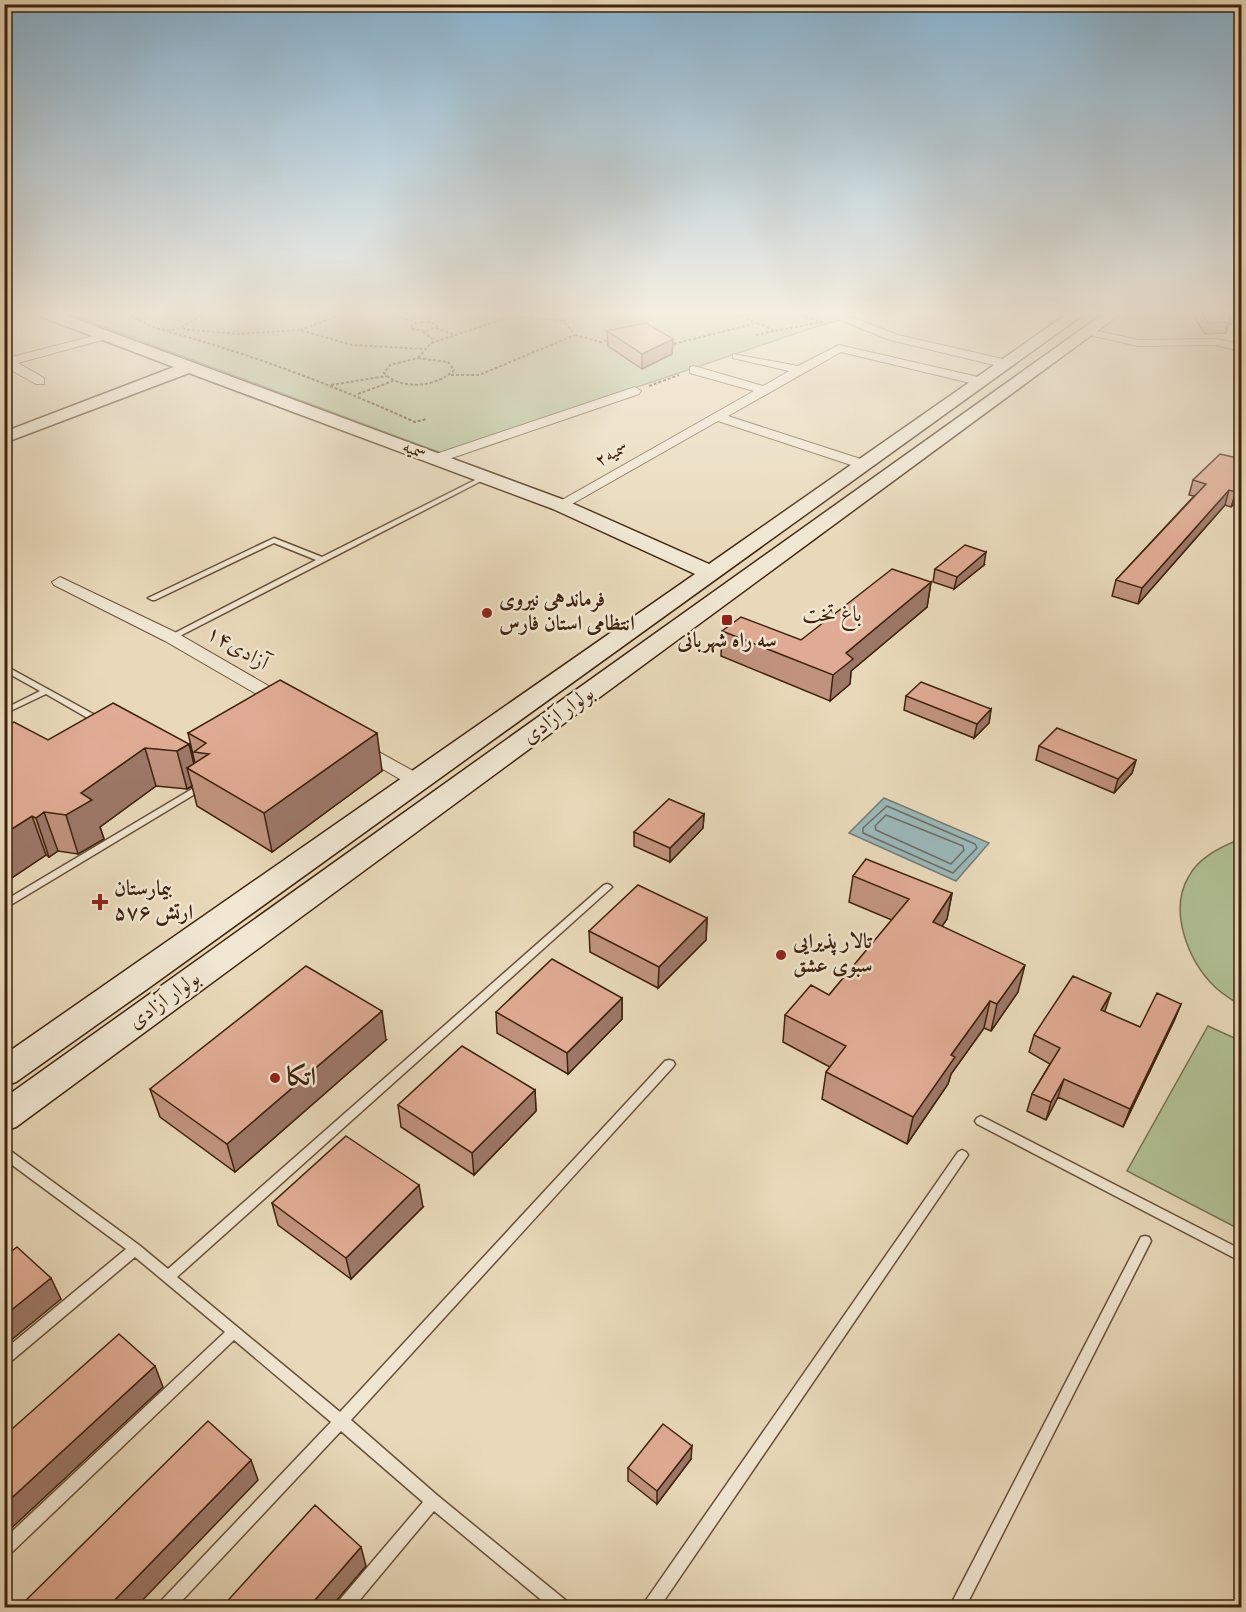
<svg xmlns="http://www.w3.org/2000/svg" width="1246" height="1612" viewBox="0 0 1246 1612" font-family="'Sorts Mill Goudy',Amiri,serif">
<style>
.green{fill:#b0c094;stroke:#787250;stroke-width:1.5}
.water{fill:#9bb8b9;stroke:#767c74;stroke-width:1.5}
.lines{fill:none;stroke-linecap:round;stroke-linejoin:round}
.shore{stroke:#6d6e63;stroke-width:1.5}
.lane-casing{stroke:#695038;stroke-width:3}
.street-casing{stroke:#695038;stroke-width:2}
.secondary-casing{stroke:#3f230d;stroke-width:3}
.path{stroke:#3f230d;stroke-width:2;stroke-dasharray:3 2;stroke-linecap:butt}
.lane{fill:#f0e6d2;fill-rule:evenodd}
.street{fill:#f0e6d2;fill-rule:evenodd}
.secondary{fill:#f0e6d2;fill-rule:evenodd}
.wall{fill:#c1937f;stroke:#3f230d;stroke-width:1.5}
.shaded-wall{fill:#9d7868;stroke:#3f230d;stroke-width:1.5}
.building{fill:#e0ab94;stroke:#3f230d;stroke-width:1.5}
.poi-dot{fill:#8f2418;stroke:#f0e6d2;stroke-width:2}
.labels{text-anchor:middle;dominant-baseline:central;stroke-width:5;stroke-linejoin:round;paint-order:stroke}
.far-street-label{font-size:18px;fill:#3f230d;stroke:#f0e6d2}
.poi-label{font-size:21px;font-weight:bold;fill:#3f230d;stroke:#f0e6d2;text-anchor:start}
.street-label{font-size:21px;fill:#3f230d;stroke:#f0e6d2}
.neighbourhood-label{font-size:22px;fill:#3f230d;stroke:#f0e6d2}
.near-poi-label{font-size:26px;font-weight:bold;fill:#3f230d;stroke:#f0e6d2;text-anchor:start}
</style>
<rect width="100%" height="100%" fill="#e8d9ba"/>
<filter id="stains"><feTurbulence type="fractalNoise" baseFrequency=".00333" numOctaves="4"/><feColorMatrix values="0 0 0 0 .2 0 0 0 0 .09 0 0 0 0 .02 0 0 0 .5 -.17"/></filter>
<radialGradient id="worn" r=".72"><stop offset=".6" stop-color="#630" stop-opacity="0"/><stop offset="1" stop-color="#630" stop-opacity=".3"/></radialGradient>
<path class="green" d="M70 314H862L815 327 441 453Z
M1241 839H1242L1241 1006C1233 1000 1222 994 1215 987 1188 961 1168 910 1189 876 1199 857 1222 846 1241 839Z
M1208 1026 1241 1041V1230L1127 1171Z"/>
<path class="water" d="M884 798 989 843 956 881 849 833Z"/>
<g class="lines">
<path class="shore" d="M887 806 975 844 977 848 953 873 863 833V828Z
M886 815 963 846 964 850 951 864 876 830 875 826Z"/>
<defs>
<path id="lane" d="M485 475 488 477 487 478 174 639H171L167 637 316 560 274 543 155 600H152L148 598 274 538 322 557Z
M4 665 104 720 105 722 104 724H98L46 694 4 714V709L40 691 4 671Z
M202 783 206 786 205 788 4 909V901Z
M607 884 610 885 612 887 610 889 177 1277 340 1412 665 1061 669 1060 673 1061 675 1064 673 1067 351 1420 438 1496 569 1603 572 1608H551L434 1511 353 1608H334L337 1603 423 1502 341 1431 175 1608H156L159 1603 331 1422 234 1340 9 1555 4 1557V1539L225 1332 135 1257 9 1363 4 1365V1350L126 1249 4 1159V1147L8 1149 139 1245 168 1269 604 885Z
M981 1116 1242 1250V1262L977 1124 975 1121 977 1118Z
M962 1150 966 1152 968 1155 966 1158 659 1608H641L644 1603 958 1152Z
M1145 1236 1149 1237 1151 1241 1149 1245 965 1608H949L1141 1237Z"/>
<path id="street" d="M838 315H846L898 335 1007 360 1013 364 1007 368 890 340 838 319Z
M1089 329 1138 340 1214 339 1242 344V351L1214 345 1138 346 1085 334 1083 332Z
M105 333 109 334V338L18 363 44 378V384H36L4 366V359Z
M839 345 987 379 989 382 983 386 841 352 728 416 870 462 872 465 870 468H860L718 421 565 508H555L553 505 754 391 690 373V367L694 366 763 386 789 371 733 358V354L798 366Z
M635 387 641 391 639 394 440 462H430L428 459 430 456Z
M60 577 177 633 291 699 294 703 291 707H279L165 641 54 585 52 582Z
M357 740 424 777 427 781 424 785H410L350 750 348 746 350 742Z"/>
<path id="secondary" d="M40 314H62L567 501 709 564 1067 314H1084L150 987 16 1082 4 1086V1055L695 574 553 509 189 373 4 443V432L174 367 42 317Z
M1103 314H1120L16 1127 4 1131V1098Z"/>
</defs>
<use href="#lane" class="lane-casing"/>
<use href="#street" class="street-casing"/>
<use href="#secondary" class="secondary-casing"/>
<path class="path" d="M125 314C164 330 166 341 202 314
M391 314 417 323
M515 314 513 316 564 321
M557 314 564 321
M796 314 821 322
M422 322H431L437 326 427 331 411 329 412 325Z
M757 323 775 331 822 322
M436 328 453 334
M182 329 237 334 300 330 352 345 425 349
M300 330 344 314
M169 332C254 355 335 386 415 422L426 419
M423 332 435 341
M575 335 601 342 612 339
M756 335 775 331
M669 345 757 323 739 316 741 314
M418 358 448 362 454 370C437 387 401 391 384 373L390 365Z
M418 358 431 343 513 316
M451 375H479L575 335 564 321 568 318 566 314
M331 385 386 376
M649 386 679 375
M358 394 393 381"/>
<use href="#lane" class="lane"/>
<use href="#street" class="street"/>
<use href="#secondary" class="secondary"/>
</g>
<path class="wall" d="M1192 314H1242V320L1228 325 1226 333 1205 334Z
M607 331 673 339 672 354 642 369 608 346Z
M1242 459V496L1231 507 1225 505 1138 604 1112 596 1116 580 1194 496 1189 495 1193 480Z
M984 565 954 589 933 582 935 569Z
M931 582 927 607 851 671 850 684 830 701 721 656 722 631 801 640Z
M906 696 991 709 989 723 974 738 904 710Z
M4 727 48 740 189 744 194 763H195L188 733 382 771 272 852 197 806 192 786 187 789 156 786 100 827 104 839 78 854 58 851 49 857 46 855 4 883Z
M1039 746 1136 760 1132 773 1114 793 1036 760Z
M704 814 703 828 670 862 634 846V832Z
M853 876 952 893 947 919 942 926 1018 992 991 1031 984 1028 951 1074 948 1084 907 1144 822 1099 826 1072 830 1067 783 1042 785 1015 829 995 892 920 849 902Z
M707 918 706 940 658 988 590 952 589 931Z
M622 998V1019L568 1074 497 1033 496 1012Z
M1181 1004 1174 1021 1123 1127 1058 1097 1046 1120 1027 1111 1032 1094 1050 1064 1029 1052 1034 1035 1105 1012 1140 1027Z
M386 1040 235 1172 160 1117 150 1089Z
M535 1090 536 1111 474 1175 401 1127 398 1105Z
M272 1203 423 1207 351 1279 278 1225Z
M691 1459 657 1504 628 1481V1468Z"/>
<path class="shaded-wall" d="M1229 314H1242V320L1228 325Z
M673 339 672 354 642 369V354Z
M1242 486V496L1231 507 1236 492Z
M1229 490 1225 505 1138 604 1142 588Z
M986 552 984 565 954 589 957 577Z
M931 582 927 607 851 671 850 684 830 701 833 675 846 653Z
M991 709 989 723 974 738 977 724Z
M377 733 382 771 272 852 264 813Z
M189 744 196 773 187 768 192 786 187 789 177 751Z
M145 748 156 786 100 827 104 839 78 854 66 815 81 793Z
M1136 760 1132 773 1114 793 1118 779Z
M44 812 58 851 49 857 36 818Z
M704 814 703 828 670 862V848Z
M32 816 46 855 4 883V834Z
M952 893 947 919 927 948 933 922Z
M707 918 706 940 658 988 659 967Z
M1025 965 1018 992 991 1031 997 1004Z
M1111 993 1105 1011 1096 1028 1101 1010Z
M622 998V1019L568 1074 567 1053Z
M990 1001 984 1028 951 1074 948 1084 907 1144 913 1117 951 1055Z
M1181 1004 1174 1021 1123 1127 1130 1109Z
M382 1011 386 1040 235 1172 227 1144Z
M1064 1079 1058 1097 1046 1120 1051 1102Z
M535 1090 536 1111 474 1175 472 1153Z
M419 1185 423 1207 351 1279 346 1258Z
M51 1278 61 1299 4 1346V1316Z
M155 1366 163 1387 4 1535V1505Z
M692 1446 691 1459 657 1504V1491Z
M251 1460 258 1480 135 1608H107Z
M361 1547 366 1566 330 1608H308Z"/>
<path class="building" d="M1203 314H1229V322L1208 323Z
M646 323 673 339 642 354 607 331Z
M1220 454 1242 459V486L1236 492 1229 490 1142 588 1116 580 1206 484 1193 480Z
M965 545 986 552 957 577 935 569Z
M892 569 931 582 846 653 853 659 833 675 722 631 741 617 801 640Z
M280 680 377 733 264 813 187 768 209 754 194 752 206 743 188 733Z
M921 682 991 709 977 724 906 696Z
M113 703 189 744 177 751 145 748 81 793 92 800 66 815 44 812 36 818 32 816 4 834V727L14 722 48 740Z
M1057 728 1136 760 1118 779 1039 746Z
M669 799 704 814 670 848 634 832Z
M866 859 952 893 933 922 1025 965 997 1004 990 1001 951 1055 955 1057 913 1117 826 1072 846 1046 785 1015 811 985 829 995 909 899 853 876Z
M638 885 707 918 659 967 589 931Z
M552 959 622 998 567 1053 496 1012Z
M306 966 382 1011 227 1144 150 1089Z
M1073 976 1111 993 1101 1010 1140 1027 1157 993 1181 1004 1130 1109 1064 1079 1051 1102 1032 1094 1060 1048 1034 1035Z
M462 1046 535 1090 472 1153 398 1105Z
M346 1136 419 1185 346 1258 272 1203Z
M17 1247 51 1278 4 1316V1257Z
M119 1334 155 1366 4 1505V1436Z
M208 1421 251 1460 107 1608H18Z
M663 1424 692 1446 657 1491 628 1468Z
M315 1505 361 1547 308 1608H221Z"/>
<linearGradient id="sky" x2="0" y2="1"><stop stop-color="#89b6d5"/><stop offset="0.58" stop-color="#f5eee0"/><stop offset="1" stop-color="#f5eee0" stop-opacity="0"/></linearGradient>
<rect width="1246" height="540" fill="url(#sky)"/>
<g class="poi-dot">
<circle cx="487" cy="613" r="6"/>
<rect x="721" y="614" width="12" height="12" rx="3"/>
<path d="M97 893h6v6h6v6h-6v6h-6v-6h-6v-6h6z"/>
<circle cx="781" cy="955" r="6"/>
<circle cx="275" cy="1078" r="6"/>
</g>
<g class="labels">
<g class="far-street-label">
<text transform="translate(414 451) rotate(20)">سمیه</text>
<text transform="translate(612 455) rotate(-29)">۲سمیه</text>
</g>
<g class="poi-label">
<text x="499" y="601">فرماندهی نیروی<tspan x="499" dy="24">انتظامی استان فارس</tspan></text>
<text x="727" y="642" text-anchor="middle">سه راه شهربانی</text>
<text x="114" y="890">بیمارستان<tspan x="114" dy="24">۵۷۶ ارتش</tspan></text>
<text x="793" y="943">تالار پذیرایی<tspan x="793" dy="24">سبوی عشق</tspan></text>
</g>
<g class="street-label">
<text transform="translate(237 649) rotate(30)">آزادی۱۴</text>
<text transform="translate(559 716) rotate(-36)">بولوار آزادی</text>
<text transform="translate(165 1001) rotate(-36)">بولوار آزادی</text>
</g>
<g class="neighbourhood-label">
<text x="832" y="616">باغ تخت</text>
</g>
<g class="near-poi-label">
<text x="287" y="1078">اتکا</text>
</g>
</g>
<rect width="1246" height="1612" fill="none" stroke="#e8d9ba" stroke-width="24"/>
<rect x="6" y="6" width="1234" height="1600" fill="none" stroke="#3f230d" stroke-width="3"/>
<rect x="12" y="12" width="1222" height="1588" fill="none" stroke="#3f230d" stroke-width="1.5"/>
<rect width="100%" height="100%" filter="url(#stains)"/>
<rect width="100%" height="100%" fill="url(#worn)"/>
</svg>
